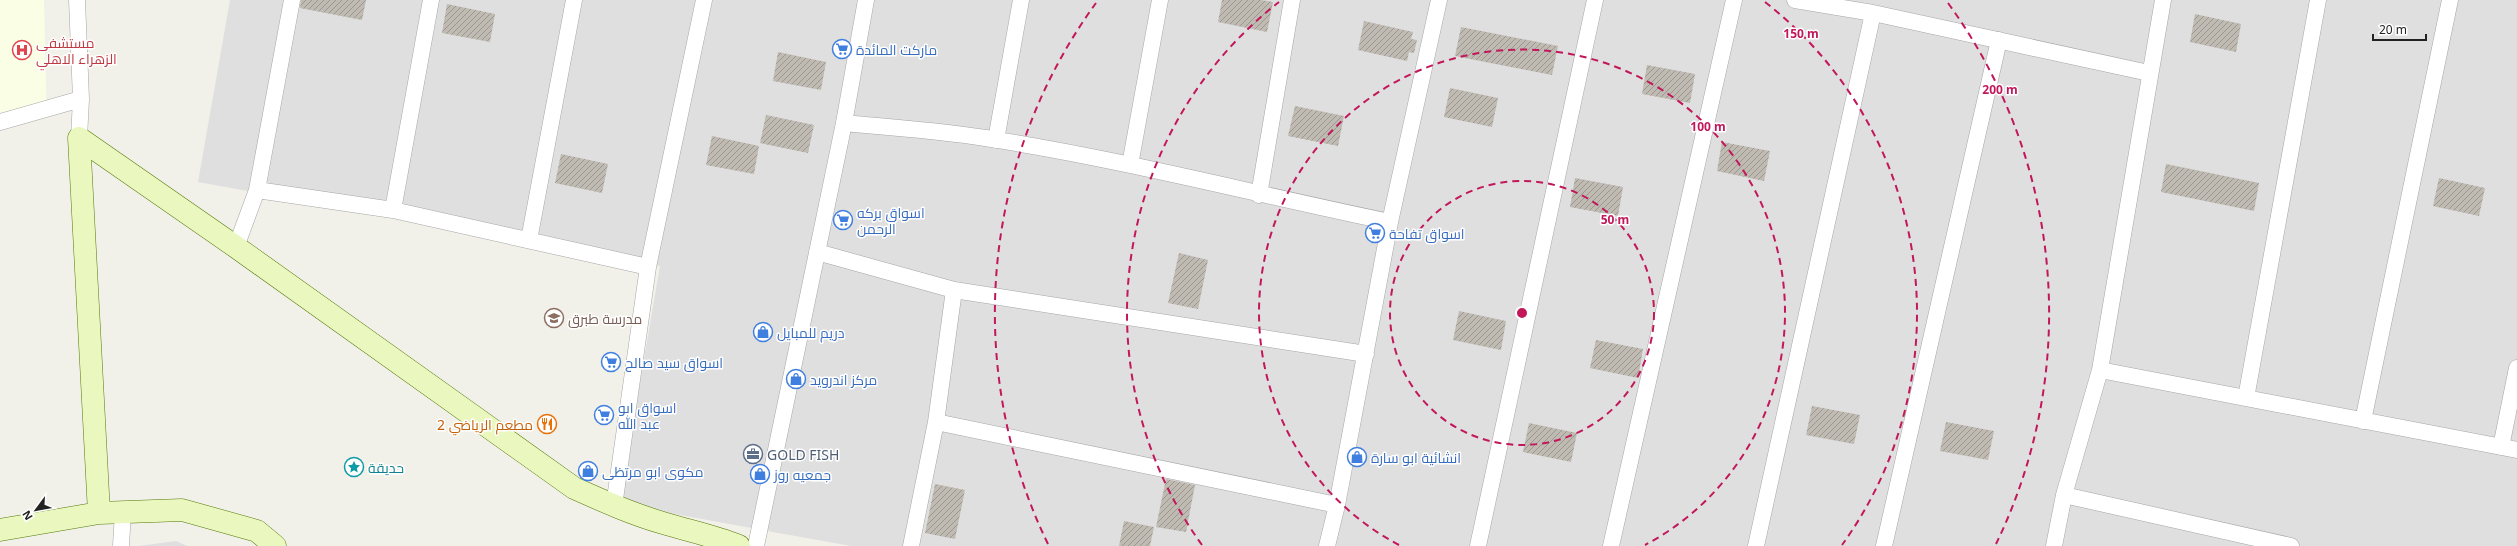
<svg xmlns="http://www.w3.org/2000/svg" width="2517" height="546" viewBox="0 0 2517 546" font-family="'Noto Sans',Cairo,sans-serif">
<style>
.residential{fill:#e0dfdf}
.education{fill:#f9fee5}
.building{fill:url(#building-hatch)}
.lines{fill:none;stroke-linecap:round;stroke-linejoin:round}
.street-casing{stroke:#a6a6a6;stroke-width:17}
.secondary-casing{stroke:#567908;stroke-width:23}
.street{stroke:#fff;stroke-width:16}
.secondary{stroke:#eaf8c0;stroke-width:22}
.ring{fill:none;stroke:#c2185b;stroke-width:2;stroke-dasharray:7 5}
.labels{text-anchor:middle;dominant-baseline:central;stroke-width:3;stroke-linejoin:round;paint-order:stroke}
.health-label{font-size:14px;fill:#be3a42;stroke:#fff;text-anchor:start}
.shop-label{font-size:14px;fill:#366cbe;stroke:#fff;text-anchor:start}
.education-label{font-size:14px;fill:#785e54;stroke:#fff;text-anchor:start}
.food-label{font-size:14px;fill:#c56008;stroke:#fff;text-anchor:end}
.service-label{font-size:14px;fill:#4e5e75;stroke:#fff;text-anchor:start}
.culture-label{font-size:14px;fill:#0d838f;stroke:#fff;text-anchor:start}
.centre{fill:#c2185b;stroke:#fff;stroke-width:2}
.ring-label{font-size:12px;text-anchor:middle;font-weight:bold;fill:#c2185b;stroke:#fff;stroke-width:3;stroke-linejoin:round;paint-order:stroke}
</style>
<defs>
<pattern id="building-hatch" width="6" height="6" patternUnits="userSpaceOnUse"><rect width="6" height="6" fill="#bfbab2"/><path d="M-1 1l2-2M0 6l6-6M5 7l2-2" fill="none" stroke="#9b9790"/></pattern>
</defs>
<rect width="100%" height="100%" fill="#f1f0e9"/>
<path class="residential" d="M230 0H2517V546H851L619 504 660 266 198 182Z
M176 541 187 546H139Z"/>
<path class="education" d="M0 0H44L46 88V101L0 113Z"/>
<path class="building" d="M301 0H366L362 20 300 8Z
M1222 0H1261L1273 2 1267 32 1218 22Z
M447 4 495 14 490 42 442 33Z
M2195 14 2241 24 2236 52 2190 42Z
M1364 21 1413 32 1411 39 1417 40 1414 53 1409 52 1407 61 1358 50Z
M1461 27 1558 46 1552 75 1455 56Z
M778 52 826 62 821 90 773 81Z
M1647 65 1695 74 1690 103 1642 94Z
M1450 88 1498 98 1492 127 1444 117Z
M1295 106 1344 116 1338 146 1288 136Z
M766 115 814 125 808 153 760 143Z
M712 136 759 146 754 174 706 165Z
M1722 142 1770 151 1764 181 1717 171Z
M561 154 608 164 602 193 555 183Z
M2166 164 2259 183 2254 211 2161 192Z
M1575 178 1623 187 1618 216 1570 207Z
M2439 178 2485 188 2479 216 2433 206Z
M1179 253 1208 260 1198 309 1168 303Z
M1459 311 1506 321 1501 350 1453 340Z
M1596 340 1643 349 1638 378 1590 368Z
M1812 406 1860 415 1854 444 1806 435Z
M1946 422 1994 431 1988 460 1940 451Z
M1529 423 1577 433 1571 462 1523 452Z
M1166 479 1195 485 1186 532 1156 527Z
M935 484 965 490 955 539 925 533Z
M1124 521 1154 527 1150 546H1119Z"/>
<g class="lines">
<defs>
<path id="street" d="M77 0 81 99 79 138
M1795 0 1873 13 2149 73
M0 122 81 99
M844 123C895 128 947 131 997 140 1129 161 1259 195 1390 222
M996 140 1021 0
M1130 165 1160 0
M257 190 393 210 648 267
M1259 195 1292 0
M393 210 431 0
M529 240 574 0
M236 247 257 190 292 0
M817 252 954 290 1366 354
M2100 370 2517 450
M2246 398 2318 0
M2363 421 2450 0
M936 422 1337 505
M2501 447 2517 368
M2064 495 2291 546
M614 506 648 267 704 0
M121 546 123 512
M756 546 844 123 866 0
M911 546 936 422 954 290
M1327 546 1337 505 1390 222 1439 0
M1478 546 1595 0
M1611 546 1734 0
M1756 546 1873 13
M1884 546 1999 40
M2054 546 2064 495 2100 370 2163 0"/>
<path id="secondary" d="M79 138 236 247 574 488C603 501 632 514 663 523 689 531 714 536 739 546
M79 138 99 513
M0 530 99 513 182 510 257 531 275 546"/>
</defs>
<use href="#street" class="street-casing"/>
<use href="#secondary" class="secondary-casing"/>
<use href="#street" class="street"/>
<use href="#secondary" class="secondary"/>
</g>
<g class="ring">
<circle cx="1522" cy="313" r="132"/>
<path d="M1399 545A263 263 0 1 1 1645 545"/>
<path d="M1202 545A395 395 0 0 1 1279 2M1765 2A395 395 0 0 1 1842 545"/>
<path d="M1048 544A527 527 0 0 1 1096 3M1948 3A527 527 0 0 1 1996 544"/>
</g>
<defs>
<symbol id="supermarket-ring" viewBox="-11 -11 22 22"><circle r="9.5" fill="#fff" stroke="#3f7fe0" stroke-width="1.5"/><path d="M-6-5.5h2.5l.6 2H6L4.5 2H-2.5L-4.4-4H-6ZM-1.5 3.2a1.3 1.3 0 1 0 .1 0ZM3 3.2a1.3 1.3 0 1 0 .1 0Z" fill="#3f7fe0"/></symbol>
<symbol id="hospital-ring" viewBox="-11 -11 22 22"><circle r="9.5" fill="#fff" stroke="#e0444e" stroke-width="1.5"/><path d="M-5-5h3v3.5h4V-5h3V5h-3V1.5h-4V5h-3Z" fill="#e0444e"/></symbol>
<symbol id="school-ring" viewBox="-11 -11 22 22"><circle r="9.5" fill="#fff" stroke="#8d6e63" stroke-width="1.5"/><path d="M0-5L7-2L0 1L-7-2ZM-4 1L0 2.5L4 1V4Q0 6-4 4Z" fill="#8d6e63"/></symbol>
<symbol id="shop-ring" viewBox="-11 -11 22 22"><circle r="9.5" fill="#fff" stroke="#3f7fe0" stroke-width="1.5"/><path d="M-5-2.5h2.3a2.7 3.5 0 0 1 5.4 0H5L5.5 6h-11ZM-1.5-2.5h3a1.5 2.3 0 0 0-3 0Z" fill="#3f7fe0"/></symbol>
<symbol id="restaurant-ring" viewBox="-11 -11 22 22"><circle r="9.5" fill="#fff" stroke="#e8710a" stroke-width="1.5"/><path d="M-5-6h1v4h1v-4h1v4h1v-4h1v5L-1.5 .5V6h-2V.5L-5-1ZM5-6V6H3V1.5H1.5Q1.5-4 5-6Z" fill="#e8710a"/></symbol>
<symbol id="office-ring" viewBox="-11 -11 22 22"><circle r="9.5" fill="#fff" stroke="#5c6f8a" stroke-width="1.5"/><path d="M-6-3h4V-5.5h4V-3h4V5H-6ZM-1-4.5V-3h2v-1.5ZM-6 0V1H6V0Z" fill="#5c6f8a"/></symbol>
<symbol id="sight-ring" viewBox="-11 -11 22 22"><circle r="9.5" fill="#fff" stroke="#0f9aa8" stroke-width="1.5"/><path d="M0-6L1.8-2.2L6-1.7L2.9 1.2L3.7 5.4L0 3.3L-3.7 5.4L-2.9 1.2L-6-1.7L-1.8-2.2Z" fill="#0f9aa8"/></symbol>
</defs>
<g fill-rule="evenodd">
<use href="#supermarket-ring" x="831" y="38" width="22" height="22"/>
<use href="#hospital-ring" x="11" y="39" width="22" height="22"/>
<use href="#supermarket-ring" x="832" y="209" width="22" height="22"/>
<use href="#supermarket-ring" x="1364" y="222" width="22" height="22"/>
<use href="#school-ring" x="543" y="307" width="22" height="22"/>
<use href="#shop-ring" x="752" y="321" width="22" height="22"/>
<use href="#supermarket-ring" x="600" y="351" width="22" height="22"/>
<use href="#shop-ring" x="785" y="368" width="22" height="22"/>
<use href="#supermarket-ring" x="593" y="404" width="22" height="22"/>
<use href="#restaurant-ring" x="536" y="413" width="22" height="22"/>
<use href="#office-ring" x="742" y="443" width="22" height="22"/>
<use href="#shop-ring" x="1346" y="446" width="22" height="22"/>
<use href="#sight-ring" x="343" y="456" width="22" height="22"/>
<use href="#shop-ring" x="577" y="460" width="22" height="22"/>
<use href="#shop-ring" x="749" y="463" width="22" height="22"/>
</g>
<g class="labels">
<g class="health-label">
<text x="36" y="42">مستشفى<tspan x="36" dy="16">الزهراء الاهلي</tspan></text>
</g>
<g class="shop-label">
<text x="856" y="49">ماركت المائدة</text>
<text x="857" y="212">اسواق بركه<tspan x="857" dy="16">الرحمن</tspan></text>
<text x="1389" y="233">اسواق تفاحة</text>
<text x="777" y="332">دريم للمبايل</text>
<text x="625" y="362">اسواق سيد صالح</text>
<text x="810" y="379">مركز اندرويد</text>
<text x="618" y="407">اسواق ابو<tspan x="618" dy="16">عبد الله</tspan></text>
<text x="1371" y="457">انشائية ابو سارة</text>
<text x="602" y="471">مكوى ابو مرتظى</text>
<text x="774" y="474">جمعيه روز</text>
</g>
<g class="education-label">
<text x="568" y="318">مدرسة طبرق</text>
</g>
<g class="food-label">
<text x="533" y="424">مطعم الرياضي 2</text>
</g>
<g class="service-label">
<text x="767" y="454">GOLD FISH</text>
</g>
<g class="culture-label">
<text x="368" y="467">حديقة</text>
</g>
</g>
<circle cx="1522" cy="313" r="6" class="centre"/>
<g class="ring-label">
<text x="1801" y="38">150 m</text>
<text x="2000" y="94">200 m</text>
<text x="1708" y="131">100 m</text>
<text x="1615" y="224">50 m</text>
</g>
<g transform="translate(36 510) rotate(238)" stroke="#ffffff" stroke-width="3" paint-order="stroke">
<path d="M0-3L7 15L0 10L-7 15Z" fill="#222222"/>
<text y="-6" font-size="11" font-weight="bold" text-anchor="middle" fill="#222222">N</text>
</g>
<path d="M2373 34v6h53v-6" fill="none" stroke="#222222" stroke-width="2"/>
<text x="2379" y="34" font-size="12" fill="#222222" stroke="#ffffff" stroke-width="3" paint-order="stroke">20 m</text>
</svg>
